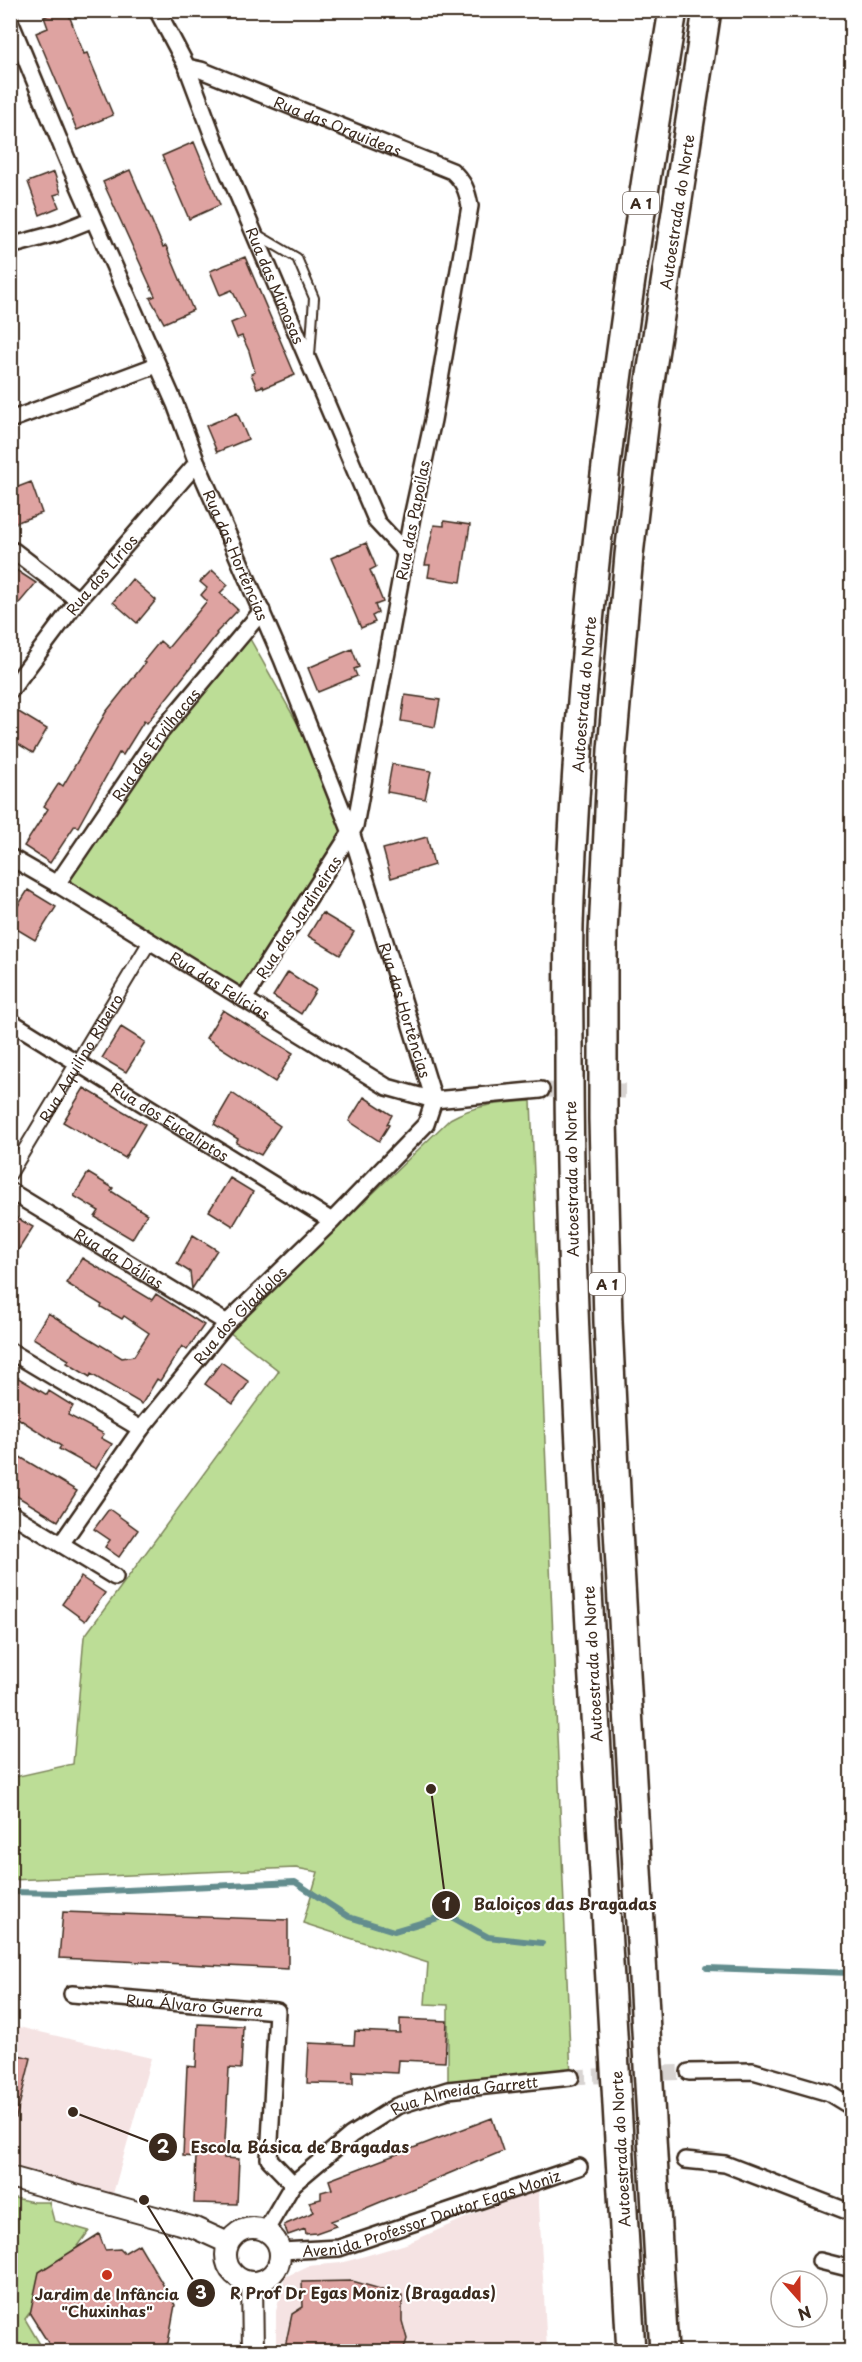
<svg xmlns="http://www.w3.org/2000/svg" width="862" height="2362" viewBox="0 0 862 2362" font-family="'Playpen Sans',sans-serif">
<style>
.built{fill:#f5e3e3}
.green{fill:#bcdd96;stroke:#7c845a;stroke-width:1.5}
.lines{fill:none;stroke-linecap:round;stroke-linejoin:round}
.stream{stroke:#638d8e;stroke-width:6}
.building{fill:#dea3a1;stroke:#3b2a1e;stroke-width:1.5}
.minor-tunnel{stroke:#d8d4d2;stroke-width:15;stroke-dasharray:15 8;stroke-linecap:butt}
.service-casing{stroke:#3b2a1e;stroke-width:12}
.pedestrian-casing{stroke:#3b2a1e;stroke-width:16}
.minor-casing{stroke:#3b2a1e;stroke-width:20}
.tertiary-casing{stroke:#3b2a1e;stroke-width:24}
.motorway-casing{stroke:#3b2a1e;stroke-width:32}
.service{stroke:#fff;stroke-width:8}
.pedestrian{stroke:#fff;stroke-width:12}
.minor{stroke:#fff;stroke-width:15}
.tertiary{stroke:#fff;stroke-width:20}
.motorway{stroke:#fff;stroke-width:27}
.poi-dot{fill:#c8321e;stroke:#fff;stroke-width:2}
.labels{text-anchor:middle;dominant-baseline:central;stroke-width:4.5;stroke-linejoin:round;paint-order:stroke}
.shield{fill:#fff;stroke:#766a62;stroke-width:1.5}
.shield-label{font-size:14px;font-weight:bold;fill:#3b2a1e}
.street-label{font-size:15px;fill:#3b2a1e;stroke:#fff}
.poi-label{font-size:15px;font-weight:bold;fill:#3b2a1e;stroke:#fff}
.leader{fill:none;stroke:#3b2a1e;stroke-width:2}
.callout-dot{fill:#3b2a1e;stroke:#fff;stroke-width:2}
.mark-label{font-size:18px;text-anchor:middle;font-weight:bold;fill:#fff}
.callout-label{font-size:16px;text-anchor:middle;font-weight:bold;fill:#3b2a1e;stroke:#fff;stroke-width:4.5;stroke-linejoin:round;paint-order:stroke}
</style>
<rect width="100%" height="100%" fill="#fff"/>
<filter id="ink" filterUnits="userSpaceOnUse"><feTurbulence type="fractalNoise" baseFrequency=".0167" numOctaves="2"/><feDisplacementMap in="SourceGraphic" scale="12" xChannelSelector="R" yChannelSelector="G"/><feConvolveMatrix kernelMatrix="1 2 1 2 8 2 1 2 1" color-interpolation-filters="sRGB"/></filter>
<g filter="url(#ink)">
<path class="built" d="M10 2025 151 2058 113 2194 11 2166Z
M538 2186 547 2351H276V2311L285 2277 308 2266 341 2263 406 2244Z"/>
<path class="green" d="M245 630 355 826 237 991 57 884Z
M531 1101 571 2077 448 2090V2005L425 2004 428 1963 303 1923 318 1872 296 1868 11 1880 10 1778 73 1764 84 1637 279 1371 229 1332 450 1119C476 1104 501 1103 531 1101Z
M10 2197 33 2202H49L54 2221 89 2231 25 2319 44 2351H11Z"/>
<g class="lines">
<path class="stream" d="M10 1892 64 1893 295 1882 349 1917 394 1931 448 1915 488 1937 542 1943
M707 1968 852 1973"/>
</g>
<path class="building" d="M60 10H67L84 54 87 53 113 115 77 130 36 33 48 28 44 17Z
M194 142 220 205 189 219 162 156Z
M130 170 163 247 166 246 193 310 164 323 150 298 155 296 103 182Z
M54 172 61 193 54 195 59 207 40 215 28 182Z
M245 257 295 375 264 388 263 386 257 388 251 374 255 372 249 351 242 336 237 338 231 323 245 317 232 290 220 295 210 271Z
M237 413 248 439 217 452 206 426Z
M31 482 42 513 10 525V490Z
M444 521 470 525 461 582 428 577 430 565H425L434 525 444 526Z
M366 543 376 567 370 570 383 602 375 605 378 613 372 616 375 622 361 628 331 558Z
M10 566 36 583 10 614Z
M212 570 228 585 220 593 238 610 216 633 217 634 147 723 144 721 123 755 119 753 78 827 75 825 50 863 24 846 48 809 44 806 59 783 63 786 106 712 145 663 143 662 160 641 168 648 207 601 201 595 207 588 200 582Z
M132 579 156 600 137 623 113 602Z
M352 649 359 667 354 669 357 676 318 692 308 668Z
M405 695 440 700 435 727 401 721Z
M17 711 47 729 33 753 10 739V722Z
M392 764 431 771 425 799 387 792Z
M427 837 434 865 391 878 383 849Z
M28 890 56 907 35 940 10 925V918Z
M322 913 354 932 340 955 308 936Z
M288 972 316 990 301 1014 273 996Z
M223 1010 293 1053 275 1082 206 1038Z
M121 1027 145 1042 126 1072 102 1058Z
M84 1088 145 1124 125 1158 63 1122Z
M232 1093 280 1126 261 1155 236 1143 238 1139 214 1124Z
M364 1097 392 1115 387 1124 389 1125 379 1141 349 1121Z
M88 1173 113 1188 111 1191 147 1214 132 1239 95 1217 99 1211 74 1196Z
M230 1178 253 1192 233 1226 209 1211Z
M10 1214 33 1227 10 1263Z
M193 1235 217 1250 192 1289 190 1272 177 1264Z
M82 1258 152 1300 156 1294 204 1325 187 1350 182 1346 160 1381 157 1379 142 1404 91 1374 90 1377 67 1363 69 1360 33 1338 48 1313 122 1358 134 1356 149 1333 124 1316 122 1319 101 1307 102 1305 66 1283Z
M221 1362 249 1382 233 1404 205 1384Z
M10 1373 47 1395 49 1391 73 1406 68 1415 104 1434 101 1438 112 1444 96 1469 59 1449 61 1446 10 1413Z
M10 1451 77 1491 58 1521 10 1492Z
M109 1509 138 1530 119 1557 105 1547 110 1540 94 1529Z
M81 1577 105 1593 85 1621 62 1604Z
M63 1912 288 1920V1969L59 1958Z
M400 2019 447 2021 445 2062 399 2060 398 2073 353 2071V2084L307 2083 309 2043 354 2045 355 2031 400 2033Z
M198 2024 243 2026 241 2069 229 2068 224 2158 239 2159 237 2204 194 2203 196 2157 183 2156 187 2066 196 2067Z
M10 2053 31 2058 16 2118 10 2117Z
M492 2118 503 2151 359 2211 331 2221 336 2226 316 2233 306 2234 305 2229 288 2235 284 2225 314 2212 309 2202 321 2199V2192L332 2189 329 2180Z
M99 2234 105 2250 120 2249 124 2253 139 2244 175 2305 168 2343 154 2352H54L30 2314 39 2272Z
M352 2281 402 2295V2321L407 2339 403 2352H284L292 2314 303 2307 302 2282Z"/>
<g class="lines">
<path class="minor-tunnel" d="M541 1090 629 1091
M571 2077 689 2072"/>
<defs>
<path id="service" d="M258 235 297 258 314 298 310 356"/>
<g id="pedestrian">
<path id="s1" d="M10 1174 150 941"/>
</g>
<g id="minor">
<path id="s2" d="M157 10 187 67 214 139 377 522 405 552"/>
<path id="s3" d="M10 21 67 159 175 404 197 463 282 659 352 835 434 1100"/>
<path id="s4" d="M187 67 201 70 452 171C464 182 467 190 470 206L433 420 412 517 355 826 244 999"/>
<path d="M10 246 58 233 93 219"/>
<path d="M10 420 157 365"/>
<path d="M10 553 14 551 78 600"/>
<path id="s5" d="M10 691 78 600 197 463"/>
<path id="s6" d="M10 857 57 884 387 1087 434 1100 541 1090"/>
<path id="s7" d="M57 884 158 735 262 611"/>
<path id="s8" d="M10 1021 332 1221"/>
<path id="s9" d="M10 1191 227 1323"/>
<path d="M10 1351 141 1429"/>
<path d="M10 1513 115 1577"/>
<path id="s10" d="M61 1544 141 1429 227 1323 332 1221 426 1124 434 1100"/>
<path id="s11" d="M72 1994 277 2011 269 2159 293 2184"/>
<path d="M689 2072 753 2071 829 2093 852 2107"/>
<path d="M685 2160 725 2164 852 2213"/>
<path id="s12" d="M266 2230 293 2184 351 2135 397 2106 448 2090 571 2077"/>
<path id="s13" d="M281 2251 339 2248 579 2167"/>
<path d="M820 2261 852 2269"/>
</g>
<path id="tertiary" d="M10 2177 195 2228 228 2243
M226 2255a27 27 0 1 1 54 0a27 27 0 1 1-54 0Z
M252 2282 253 2352"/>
<g id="motorway">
<path id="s14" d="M631 2352C617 2104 603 1856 589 1609 578 1424 569 1240 569 1055 569 1011 568 968 569 925 579 618 623 313 673 10"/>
<path id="s15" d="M664 2352 617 1512 608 1322 603 1119V933L612 750 629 555 647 401 707 10"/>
</g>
</defs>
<use href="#service" class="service-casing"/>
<use href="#pedestrian" class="pedestrian-casing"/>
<use href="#minor" class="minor-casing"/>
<use href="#tertiary" class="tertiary-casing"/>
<use href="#motorway" class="motorway-casing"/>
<use href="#service" class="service"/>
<use href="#pedestrian" class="pedestrian"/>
<use href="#minor" class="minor"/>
<use href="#tertiary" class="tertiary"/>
<use href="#motorway" class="motorway"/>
</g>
</g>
<circle class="poi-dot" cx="107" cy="2275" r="6"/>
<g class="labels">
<g class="shield">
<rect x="623" y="192" width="36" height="22" rx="4.5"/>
<rect x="589" y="1273" width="36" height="22" rx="4.5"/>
</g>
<g class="shield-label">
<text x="641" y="203">A 1</text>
<text x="607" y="1284">A 1</text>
</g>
<g class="street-label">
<text stroke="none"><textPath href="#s4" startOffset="162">Rua das Orquideas</textPath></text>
<text stroke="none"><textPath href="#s15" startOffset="2146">Autoestrada do Norte</textPath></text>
<text stroke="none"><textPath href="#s2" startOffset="300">Rua das Mimosas</textPath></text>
<text transform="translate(412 520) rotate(-79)">Rua das Papoilas</text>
<text stroke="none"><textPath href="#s3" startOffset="580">Rua das Hortências</textPath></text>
<text stroke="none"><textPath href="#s5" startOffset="148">Rua dos Lírios</textPath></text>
<text stroke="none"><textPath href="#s14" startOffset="1660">Autoestrada do Norte</textPath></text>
<text stroke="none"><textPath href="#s7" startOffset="171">Rua das Ervilhacas</textPath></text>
<text transform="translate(298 917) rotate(-57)">Rua das Jardineiras</text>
<text stroke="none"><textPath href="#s6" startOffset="246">Rua das Felícias</textPath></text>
<text stroke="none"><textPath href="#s3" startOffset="1066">Rua das Hortências</textPath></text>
<text stroke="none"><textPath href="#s1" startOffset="136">Rua Aquilino Ribeiro</textPath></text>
<text stroke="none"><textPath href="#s8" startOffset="189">Rua dos Eucaliptos</textPath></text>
<text transform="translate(571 1179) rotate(-91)">Autoestrada do Norte</text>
<text stroke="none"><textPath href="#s9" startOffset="128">Rua da Dálias</textPath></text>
<text stroke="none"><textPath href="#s10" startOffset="291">Rua dos Gladíolos</textPath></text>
<text transform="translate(592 1664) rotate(-93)">Autoestrada do Norte</text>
<text stroke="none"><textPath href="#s11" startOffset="123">Rua Álvaro Guerra</textPath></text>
<text stroke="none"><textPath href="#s12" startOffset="252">Rua Almeida Garrett</textPath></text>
<text transform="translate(620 2149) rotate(-93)">Autoestrada do Norte</text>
<text stroke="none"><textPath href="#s13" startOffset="156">Avenida Professor Doutor Egas Moniz</textPath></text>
</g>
<g class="poi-label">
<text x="107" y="2293">Jardim de Infância<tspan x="107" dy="17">"Chuxinhas"</tspan></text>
</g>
</g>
<path class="leader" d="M431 1789L446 1905M73 2112L163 2147M144 2200L201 2293"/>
<g class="callout-dot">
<circle cx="431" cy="1789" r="6"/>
<circle cx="73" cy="2112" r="6"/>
<circle cx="144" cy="2200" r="6"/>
<circle cx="446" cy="1905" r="15"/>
<circle cx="163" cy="2147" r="15"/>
<circle cx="201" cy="2293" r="15"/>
</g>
<g class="mark-label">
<text x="446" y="1911">1</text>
<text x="163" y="2153">2</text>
<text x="201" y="2299">3</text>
</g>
<g class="callout-label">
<text x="565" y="1910">Baloiços das Bragadas</text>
<text x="300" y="2153">Escola Básica de Bragadas</text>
<text x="363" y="2299">R Prof Dr Egas Moniz (Bragadas)</text>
</g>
<rect width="862" height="2362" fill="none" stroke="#fff" stroke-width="36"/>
<rect x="18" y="18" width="826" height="2326" fill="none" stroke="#3b2a1e" stroke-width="2" filter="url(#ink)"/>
<g transform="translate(799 2299) rotate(159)"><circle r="28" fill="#ffffff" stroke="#b1aaa5" stroke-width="1.5"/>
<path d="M0-4.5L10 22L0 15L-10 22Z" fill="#c8321e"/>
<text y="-9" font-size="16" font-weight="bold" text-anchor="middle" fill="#3b2a1e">N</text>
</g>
</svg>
